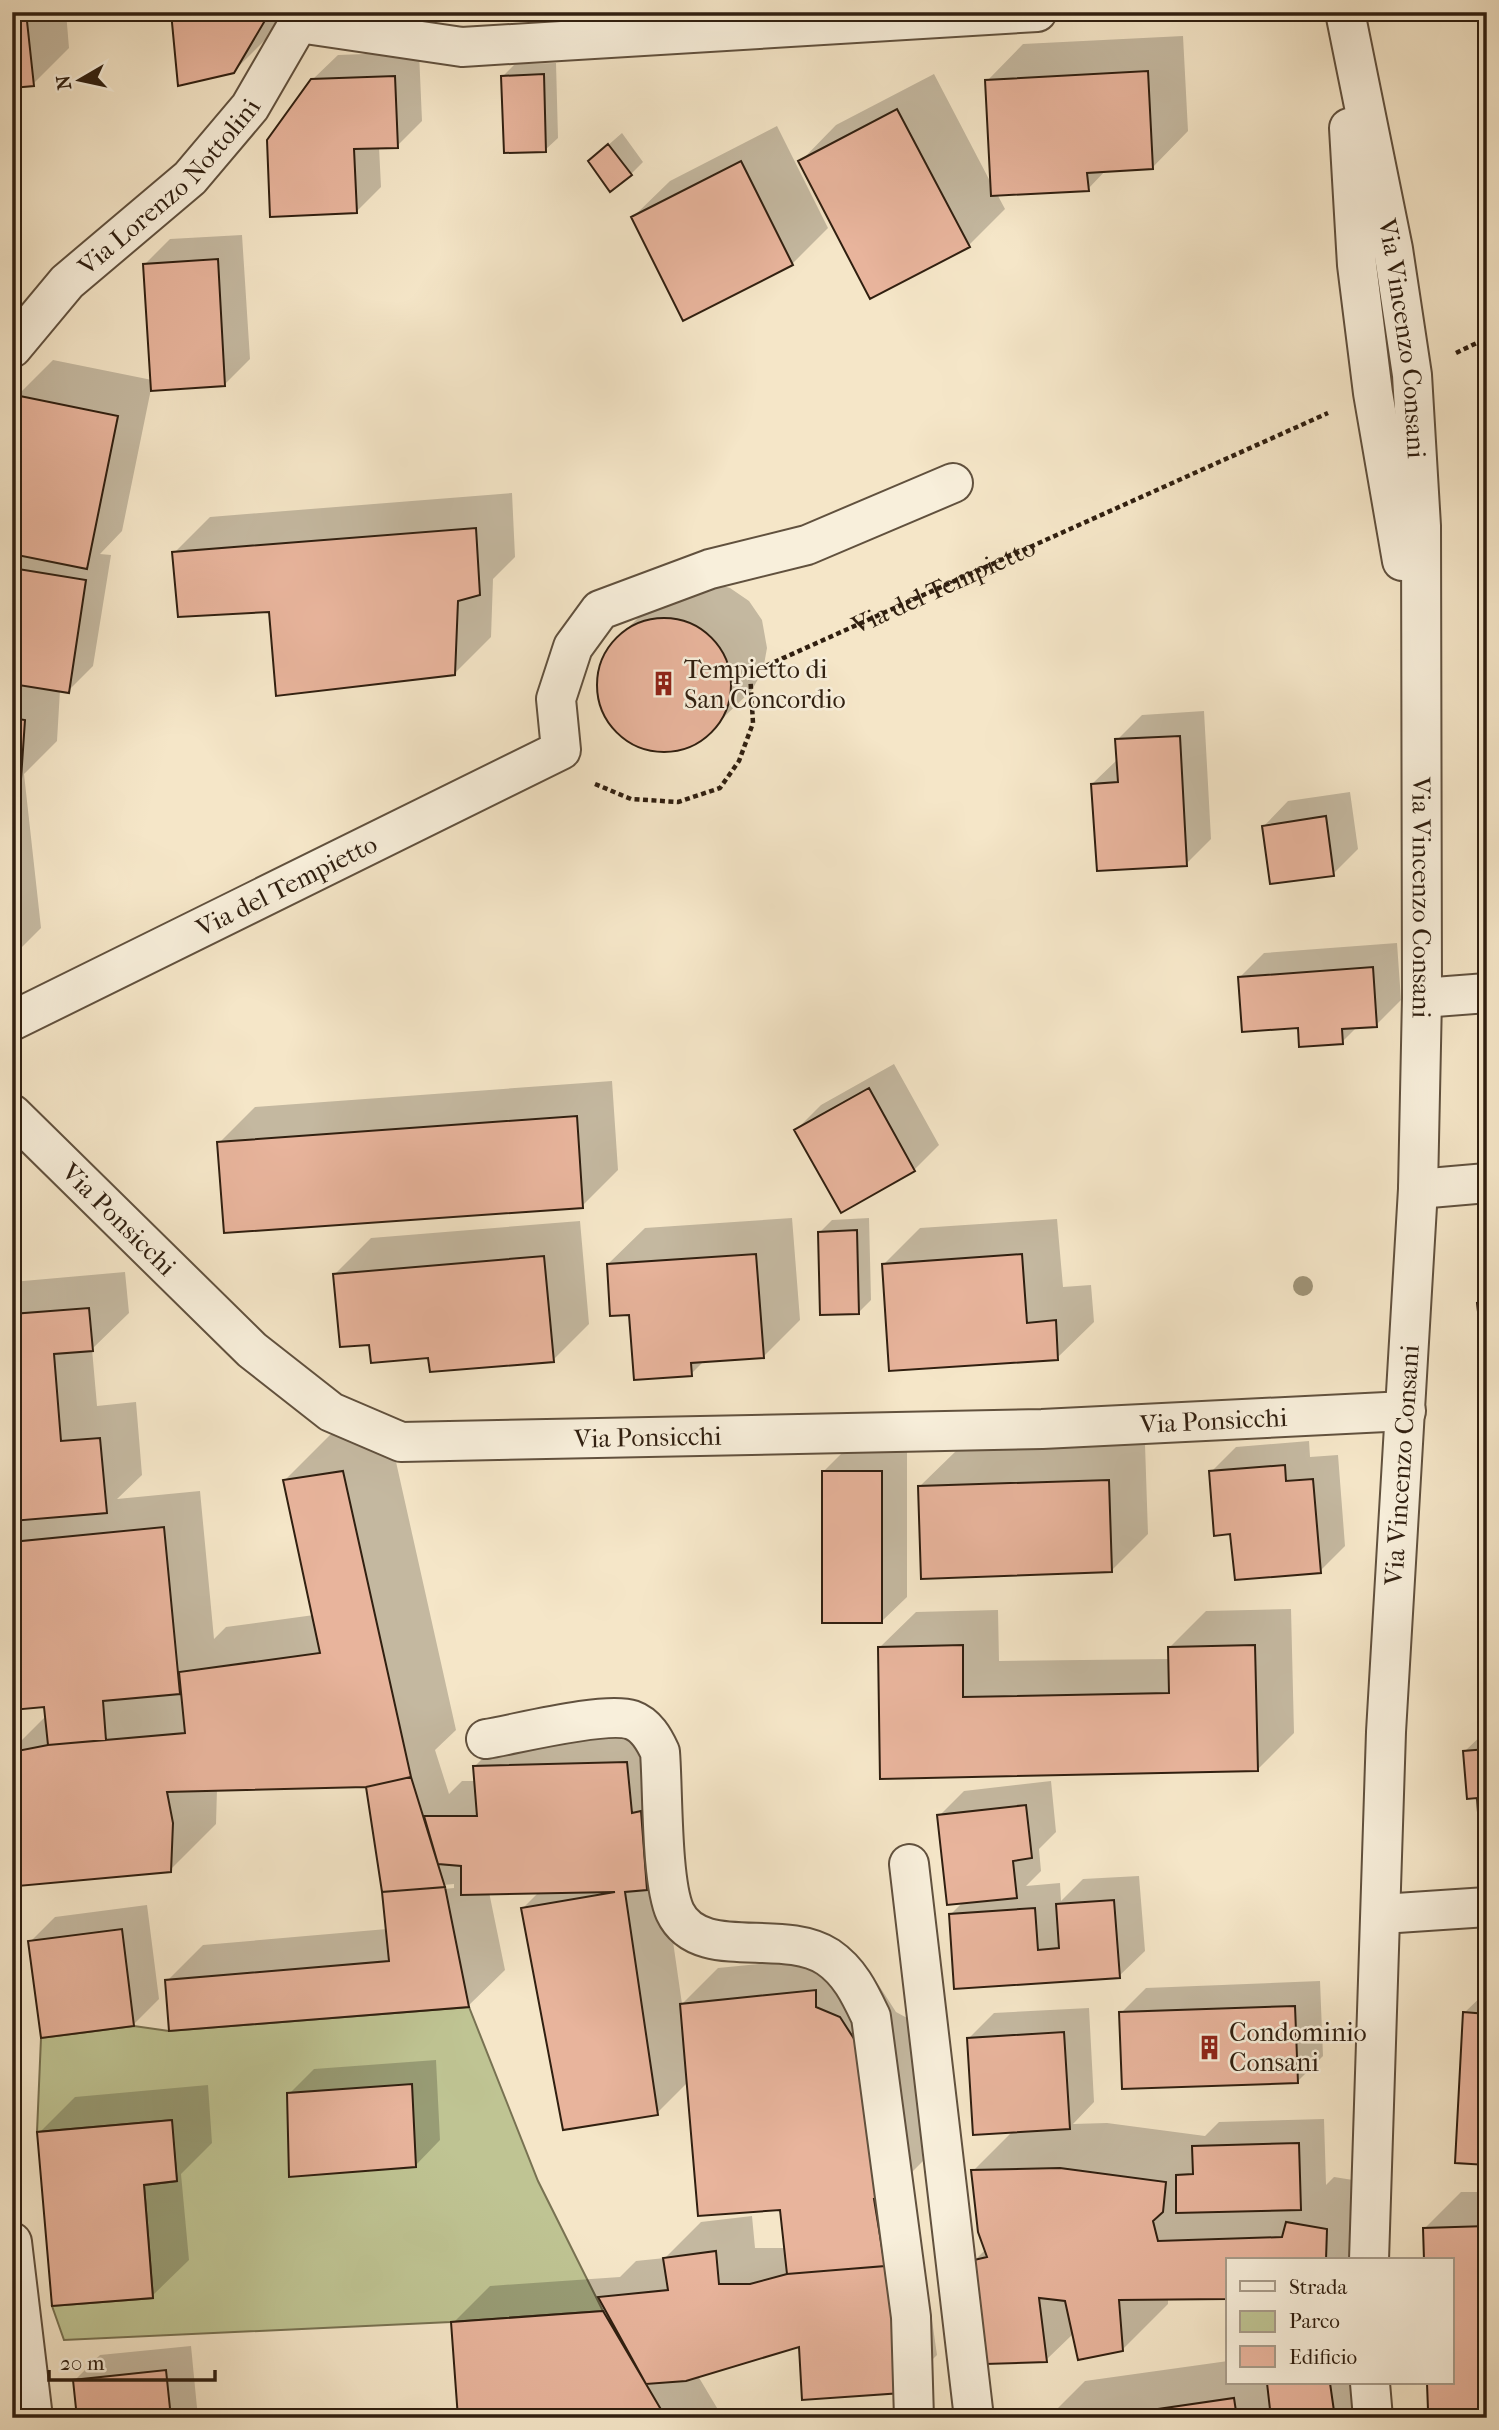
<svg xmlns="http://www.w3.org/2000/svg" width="1499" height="2430" viewBox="0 0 1499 2430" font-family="'IM FELL French Canon',serif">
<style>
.green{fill:#bfc493;stroke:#787252;stroke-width:2}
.shadow{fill:#0003;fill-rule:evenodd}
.building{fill:#e8b49c;stroke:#301f10;stroke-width:2}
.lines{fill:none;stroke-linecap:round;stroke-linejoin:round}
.minor-casing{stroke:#61513e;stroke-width:42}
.path{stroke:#301f10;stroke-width:4.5;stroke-dasharray:5 3.5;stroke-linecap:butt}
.minor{stroke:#f8efdb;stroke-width:38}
.tree{fill:#a09478}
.labels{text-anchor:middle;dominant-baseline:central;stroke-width:5;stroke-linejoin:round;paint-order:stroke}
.street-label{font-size:26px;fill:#301f10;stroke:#f8efdb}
.poi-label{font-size:26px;fill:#301f10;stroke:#f8efdb;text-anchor:start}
</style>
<rect width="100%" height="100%" fill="#f5e6c8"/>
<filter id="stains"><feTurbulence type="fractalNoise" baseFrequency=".00286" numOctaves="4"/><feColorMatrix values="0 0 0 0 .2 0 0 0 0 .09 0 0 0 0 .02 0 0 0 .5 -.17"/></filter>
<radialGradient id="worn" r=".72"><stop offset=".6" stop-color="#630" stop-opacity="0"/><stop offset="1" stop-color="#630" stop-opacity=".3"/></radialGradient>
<path class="green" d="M469 2007 538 2181 603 2311 451 2322 64 2340 52 2306 153 2298 144 2185 177 2181 171 2120 37 2132 41 2038 134 2026 169 2031Z"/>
<path class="shadow" d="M12 12H66L69 48 33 84Z
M173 12H283L270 35 233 72Z
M1183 36 1188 131 1152 168 1106 170 1088 189 997 194 1005 209 969 245 800 162 836 125 934 74 992 185 987 81 1023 44Z
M419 52 422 121 397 146 379 147 381 187 356 212 312 80 338 55Z
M556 63 558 138 545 150 503 76 515 64Z
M777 126 828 228 792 264 633 217 670 181Z
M622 133 643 162 631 174 590 161Z
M242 235 250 359 225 384 151 389 122 531 100 554 111 555 93 666 68 691 60 690 57 741 24 774 41 928 12 957V417L17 396 53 360 152 380 145 264 170 239Z
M512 493 515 557 493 579 491 637 454 674 271 611 174 553 210 517Z
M708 582 730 588 749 601 762 620 767 648 763 670 752 690 698 742 676 750 658 751 635 745 617 731 605 712 598 682 603 659 616 640 653 603Z
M1204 711 1211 839 1186 864 1092 784 1118 759 1117 740 1142 715Z
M1350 792 1358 849 1333 874 1263 827 1288 801Z
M1397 943 1401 1000 1376 1025 1358 1026 1342 1042 1300 1026 1239 978 1264 953Z
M894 1064 939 1145 914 1170 796 1130 821 1105Z
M612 1081 618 1170 582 1206 219 1143 255 1107Z
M792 1218 800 1320 763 1357 705 1360 691 1374 630 1313 608 1264 645 1228Z
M869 1218 871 1300 859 1312 820 1232 832 1220Z
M1057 1219 1063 1287 1091 1285 1094 1322 1057 1358 884 1264 920 1228Z
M580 1221 589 1324 553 1360 430 1356 371 1343 335 1274 371 1238Z
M125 1272 129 1313 92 1349 97 1406 136 1402 142 1475 117 1499 200 1491 214 1639 226 1627 314 1615 284 1481 330 1435 388 1426 456 1730 435 1750 449 1794 462 1781H476L475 1766 511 1730 663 1726V1872L682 2004 718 1968 852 1955V1971L876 1981 896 2012 909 2019 923 2161 911 2173 937 2355 901 2391 800 2345 698 2376 723 2418H460L453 2323 490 2286 620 2277 636 2261 665 2258 701 2222 752 2216 755 2248H786L781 2208 688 2082 657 2113 523 1908 539 1892H489L505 1970 468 2006 167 1981 203 1945 387 1929 370 1786 217 1789 216 1824 170 1870 12 1806V1750L47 1715 46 1705 12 1708V1282ZM454 1884V1888L421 1891V1887Z
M1309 1441 1310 1457 1338 1455 1345 1546 1320 1571 1232 1533 1211 1472 1236 1447Z
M1145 1444 1148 1534 1112 1570 919 1487 956 1451Z
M849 1446H907V1597L881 1622 824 1471Z
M1291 1609 1294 1733 1258 1769 882 1777 879 1648 916 1612 998 1610 999 1661 1170 1659V1647L1206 1611Z
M1487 1730V1839L1479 1796 1465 1751Z
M1051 1781 1056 1832 1039 1849 1041 1871 1026 1886 1060 1883 1061 1901 1083 1879 1139 1876 1145 1951 1119 1976 956 1987 951 1914 963 1902 939 1816 964 1791Z
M147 1905 159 1999 134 2024 30 1942 55 1917Z
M1320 1981 1323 2056 1298 2081 1121 2013 1146 1988Z
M1487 1991V2163L1464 2013Z
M1089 2008 1094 2102 1073 2124 1107 2123 1205 2136 1219 2122 1324 2119 1326 2185 1334 2177 1372 2183 1368 2260H1228L1168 2298V2304L1122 2350 1074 2333 1046 2360 975 2260 986 2249 973 2171 1013 2131 969 2038 994 2013Z
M436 2060 440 2140 415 2166 289 2094 314 2069Z
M208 2085 212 2143 181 2174 189 2260 152 2296 39 2133 75 2097Z
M1461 2192H1487V2418L1430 2410 1429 2383H1452V2260H1425L1424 2229Z
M191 2346 198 2418H79L75 2380 100 2355Z
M1228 2361V2383H1382L1386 2418H1048L1085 2381Z"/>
<path class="building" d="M12 12H26L34 86 12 88Z
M171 12H270L234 73 178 86Z
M1148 71 1153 169 1087 173 1089 191 991 196 985 80Z
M544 74 546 152 504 153 501 76Z
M395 76 398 148 354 149 357 213 270 217 267 140 311 79Z
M897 109 970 247 870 299 798 161Z
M608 144 632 175 610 192 588 161Z
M741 161 793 265 683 321 631 217Z
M218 259 225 386 151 391 143 264Z
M15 395 118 416 87 569 12 554V409Z
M476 528 480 595 458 601 455 675 276 696 269 612 178 617 172 552Z
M12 568 86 580 69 693 12 684Z
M597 685a67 67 0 1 1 134 0a67 67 0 1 1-134 0Z
M12 718 25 720 21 779H12Z
M1180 736 1187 866 1097 871 1091 784 1118 782 1115 739Z
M1326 816 1334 876 1270 884 1262 826Z
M1373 967 1377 1027 1342 1029 1343 1044 1299 1047 1298 1028 1242 1032 1238 977Z
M1482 1015H1487V1092Z
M869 1088 915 1171 841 1213 794 1130Z
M577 1116 583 1208 224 1233 217 1142Z
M857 1230 859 1314 820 1315 818 1232Z
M1487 1244V1339H1481L1477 1303 1486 1302 1481 1245Z
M756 1254 764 1358 691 1363 692 1376 634 1380 629 1315 610 1316 607 1264Z
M1022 1254 1027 1323 1056 1320 1058 1360 889 1371 882 1264Z
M544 1256 554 1362 430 1372 428 1358 371 1363 369 1345 340 1347 333 1274Z
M89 1308 93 1351 54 1354 61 1441 100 1438 107 1513 12 1521V1314Z
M1285 1465 1286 1481 1313 1479 1321 1573 1235 1580 1230 1534 1214 1536 1209 1471Z
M343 1471 411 1777 366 1787 167 1792 173 1823 171 1872 18 1886 12 1826V1752L48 1745 185 1733 179 1672 320 1653 283 1480Z
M822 1471H882V1623H822Z
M1109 1480 1112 1572 921 1579 918 1486Z
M164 1527 180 1694 103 1701 106 1740 48 1745 44 1707 12 1710V1542Z
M963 1645V1697L1169 1693 1168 1647 1255 1645 1258 1771 880 1779 878 1647Z
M1487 1749V1841H1480L1477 1798 1467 1799 1463 1751Z
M627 1762 632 1813 641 1811 647 1890 625 1892 658 2115 563 2130 521 1908 615 1892 461 1895V1866L438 1864 424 1816H477L473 1766Z
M411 1777 445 1887 382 1892 366 1787Z
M1026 1805 1032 1858 1013 1861 1017 1898 947 1905 937 1815Z
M445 1887 469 2007 169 2031 165 1980 389 1961 382 1892Z
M1114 1900 1120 1978 954 1989 949 1914 1035 1908 1038 1950 1059 1948 1056 1904Z
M122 1929 134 2026 41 2038 28 1941Z
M816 1990V2007L840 2017 860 2048 888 2198 874 2199 885 2266 787 2274 780 2210 698 2216 680 2004Z
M1295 2006 1298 2083 1122 2089 1119 2012Z
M1463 2012 1487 2014V2165L1455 2163Z
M1064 2032 1070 2129 973 2135 967 2038Z
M412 2084 416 2167 289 2177 287 2093Z
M172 2120 177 2181 144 2185 153 2298 52 2306 37 2132Z
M1299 2143 1301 2210 1176 2213V2175L1193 2174 1192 2146Z
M1060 2168 1166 2182 1163 2212 1153 2221 1158 2241 1282 2237 1286 2222 1327 2229 1326 2260H1228V2299L1119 2300 1123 2351 1078 2360 1065 2301 1039 2298 1047 2362 985 2364 974 2260 987 2257 978 2232 971 2170Z
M1487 2226V2409L1428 2410 1427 2383H1452V2260H1424L1423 2228Z
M716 2251 719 2284H750L787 2274 885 2266 902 2393 802 2400 799 2347 686 2381 646 2384 598 2297 668 2290 663 2258Z
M603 2311 666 2418H458L451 2322Z
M166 2370 171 2418H77L73 2380Z
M1267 2383H1330L1335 2418H1271Z
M1234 2398 1237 2418H1096Z
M1487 2409V2418H1429L1428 2410Z"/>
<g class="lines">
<defs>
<g id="minor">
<path id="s2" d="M1345 12 1393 249 1412 375 1421 526 1422 998 1418 1189 1386 1732 1369 2260"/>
<path d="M299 23 462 47 1037 12"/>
<path d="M1349 128 1357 265 1373 393 1402 561"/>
<path id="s3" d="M12 348 67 282 190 178 250 107 305 12"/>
<path d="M1422 998 1487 993"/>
<path id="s4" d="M12 1021 561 750 556 699 573 647 600 610 710 569 807 545 953 483"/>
<path id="s5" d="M12 1114 252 1350 331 1412 401 1442 1042 1429 1406 1411"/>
<path d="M1418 1189 1487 1183"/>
<path d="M486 1739C517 1734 605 1711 632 1720 646 1725 654 1739 660 1752 663 1789 661 1881 675 1912 699 1963 782 1927 828 1957 850 1972 860 1994 871 2017L911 2317 914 2418"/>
<path d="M909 1864 974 2418"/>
<path d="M1382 1914 1487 1907"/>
<path d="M12 2242 33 2418"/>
<path d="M1370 2383 1373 2418"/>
</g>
</defs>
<use href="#minor" class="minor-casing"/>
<g class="path">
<path d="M1456 353 1487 338"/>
<path id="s1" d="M595 784 631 799 678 802 720 788 739 761 753 723 750 673 1328 413"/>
</g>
<use href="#minor" class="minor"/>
</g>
<circle class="tree" cx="1303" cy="1286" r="10"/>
<defs>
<symbol id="building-bare" viewBox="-9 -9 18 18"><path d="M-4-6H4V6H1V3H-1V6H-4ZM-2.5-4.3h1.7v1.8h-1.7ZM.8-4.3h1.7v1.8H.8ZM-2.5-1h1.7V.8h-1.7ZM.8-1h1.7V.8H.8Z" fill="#8f2418" stroke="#f8efdb" stroke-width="2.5" paint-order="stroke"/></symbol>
</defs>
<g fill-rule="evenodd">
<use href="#building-bare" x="646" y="666" width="35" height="35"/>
<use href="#building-bare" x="1192" y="2030" width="35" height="35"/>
</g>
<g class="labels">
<g class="street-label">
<text stroke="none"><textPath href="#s3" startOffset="226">Via Lorenzo Nottolini</textPath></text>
<text stroke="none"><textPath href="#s2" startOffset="332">Via Vincenzo Consani</textPath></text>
<text stroke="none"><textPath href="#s1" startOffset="466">Via del Tempietto</textPath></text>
<text stroke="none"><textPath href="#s4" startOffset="306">Via del Tempietto</textPath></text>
<text stroke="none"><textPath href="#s2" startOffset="892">Via Vincenzo Consani</textPath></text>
<text stroke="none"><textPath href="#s5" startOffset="150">Via Ponsicchi</textPath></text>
<text stroke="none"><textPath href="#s5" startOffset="1326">Via Ponsicchi</textPath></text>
<text stroke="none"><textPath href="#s5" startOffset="760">Via Ponsicchi</textPath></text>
<text transform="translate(1402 1465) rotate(-86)">Via Vincenzo Consani</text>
</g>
<g class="poi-label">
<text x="684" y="669">Tempietto di<tspan x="684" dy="30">San Concordio</tspan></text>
<text x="1229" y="2032">Condominio<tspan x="1229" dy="30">Consani</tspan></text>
</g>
</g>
<rect width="1499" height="2430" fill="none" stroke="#f5e6c8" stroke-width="42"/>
<rect x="14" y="14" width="1471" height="2402" fill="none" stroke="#301f10" stroke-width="3.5"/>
<rect x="21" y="21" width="1457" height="2388" fill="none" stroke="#301f10" stroke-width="2"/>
<rect x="1226" y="2258" width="228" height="126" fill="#f8efdb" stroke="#a89c8a" stroke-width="2"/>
<rect x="1240" y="2281" width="35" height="10" fill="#f8efdb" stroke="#a89c8a" stroke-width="2"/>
<text x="1289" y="2294" font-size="21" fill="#301f10">Strada</text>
<rect x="1240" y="2311" width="35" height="21" fill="#bfc493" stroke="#a89c8a" stroke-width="2"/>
<text x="1289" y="2328" font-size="21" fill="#301f10">Parco</text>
<rect x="1240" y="2346" width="35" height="21" fill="#e8b49c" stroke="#a89c8a" stroke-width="2"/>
<text x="1289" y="2364" font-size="21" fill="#301f10">Edificio</text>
<g transform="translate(80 80) rotate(261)" stroke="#f8efdb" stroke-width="5" paint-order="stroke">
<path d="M0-5L12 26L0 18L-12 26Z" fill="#301f10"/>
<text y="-10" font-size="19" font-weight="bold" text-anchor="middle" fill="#301f10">N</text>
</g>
<path d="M49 2370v10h166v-10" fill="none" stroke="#301f10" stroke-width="3.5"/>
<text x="60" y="2370" font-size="21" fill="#301f10" stroke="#f8efdb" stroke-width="5" paint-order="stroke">20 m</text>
<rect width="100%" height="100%" filter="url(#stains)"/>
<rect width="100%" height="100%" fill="url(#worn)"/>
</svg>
